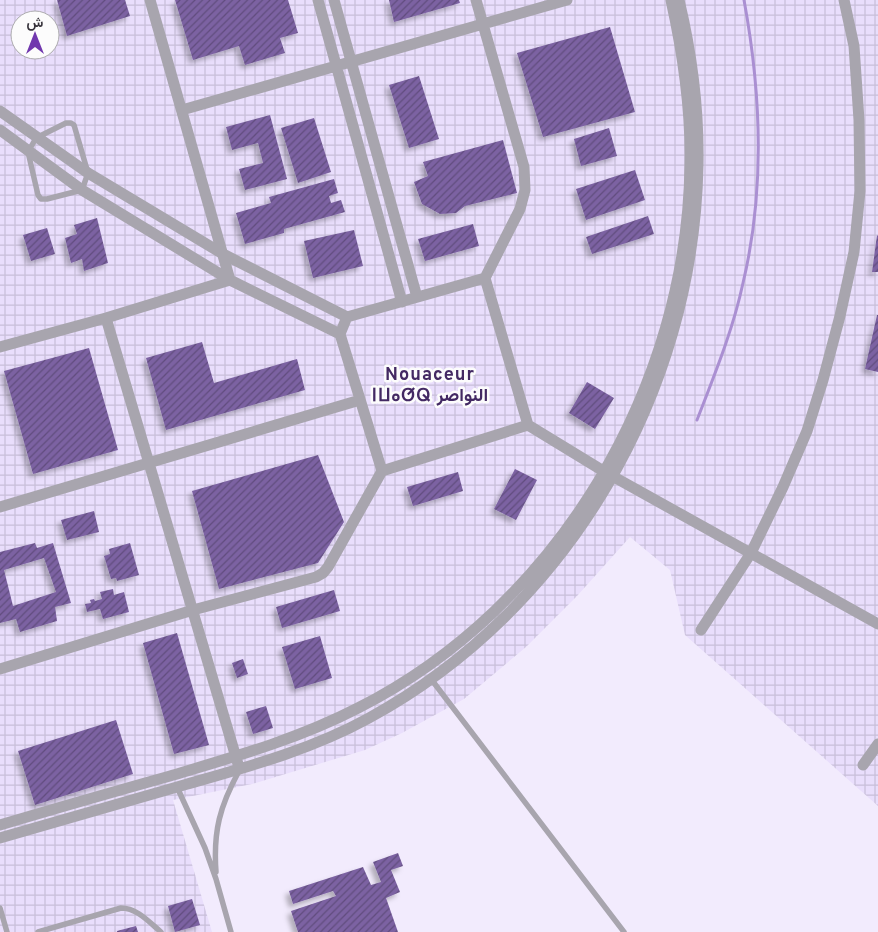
<svg xmlns="http://www.w3.org/2000/svg" width="878" height="932" viewBox="0 0 878 932" font-family="Overpass,Vazirmatn,'Noto Sans Tifinagh',sans-serif">
<style>
.industrial{fill:url(#industrial-grid);fill-rule:evenodd}
.lines{fill:none;stroke-linecap:round;stroke-linejoin:round}
.stream{stroke:#aa8fd2;stroke-width:3}
.building{fill:url(#building-hatch);fill-rule:evenodd;filter:url(#shadow)}
.lane{stroke:#a8a5ae;stroke-width:5.5}
.street{stroke:#a8a5ae;stroke-width:11}
.labels{text-anchor:middle;dominant-baseline:central;stroke-width:5;stroke-linejoin:round;paint-order:stroke}
.district-label{font-size:18px;font-weight:bold;letter-spacing:1px;fill:#432963;stroke:#fcfcfc}
</style>
<defs>
<pattern id="industrial-grid" width="8" height="8" patternUnits="userSpaceOnUse" patternTransform="scale(1.25)"><rect width="8" height="8" fill="#e9defc"/><path d="M0 4h8M4 0v8" fill="none" stroke="#c8bfd9"/></pattern>
<pattern id="building-hatch" width="6" height="6" patternUnits="userSpaceOnUse" patternTransform="scale(1.25)"><rect width="6" height="6" fill="#7c62a2"/><path d="M-1 1l2-2M0 6l6-6M5 7l2-2" fill="none" stroke="#614d7e"/></pattern>
<filter id="shadow"><feDropShadow dx="-4" dy="4" stdDeviation="2.5" flood-color="#0004"/></filter>
</defs>
<rect width="100%" height="100%" fill="#f2ebfd"/>
<path class="industrial" d="M0 0H878V806L685 635 670 570 630 537 577 596 526 647 464 699 402 733 365 750 252 784 173 800 212 932H0ZM20 20H50V50H20Z"/>
<g class="lines">
<path class="stream" d="M697 420C714 376 733 330 743 283 765 191 761 92 744 0"/>
</g>
<path class="building" d="M57 0H125L130 16 67 36Z
M175 0H288L298 33 280 38 285 53 245 65 239 46 193 60Z
M389 0H459L460 3 394 22Z
M610 27 635 112 543 137 517 53Z
M419 76 439 139 409 148 389 85Z
M270 115 287 179 245 190 239 169 263 163 258 143 232 150 226 127Z
M314 118 331 172 298 183 281 128Z
M609 128 617 156 581 166 574 139Z
M503 140 517 193 465 206 456 213 440 214 422 204 414 182 428 176 423 162Z
M635 170 645 200 586 220 576 189Z
M334 179 338 193 329 196 331 203 341 200 345 212 284 229V233L245 244 236 213 271 203 269 197Z
M648 216 654 234 592 254 586 237Z
M97 218 108 263 84 271 82 259 71 263 65 238 77 234 74 225Z
M473 224 479 246 425 261 418 239Z
M47 228 55 254 31 261 23 235Z
M354 230 363 266 313 278 304 241Z
M877 235 878 236V272H872Z
M877 315H878V372L865 369Z
M202 342 214 383 297 359 305 390 166 430 146 358Z
M89 348 118 450 33 474 4 371Z
M587 382 614 398 595 429 569 413Z
M318 455 344 522 318 563 219 589 192 491Z
M515 469 537 480 516 520 494 509Z
M458 472 463 491 413 506 407 487Z
M94 511 99 532 67 540 61 520Z
M35 543 37 548 53 543 71 603 55 607 57 621 20 632 16 619 0 623V552ZM44 558 56 592 13 606 4 570Z
M130 543 139 575 117 581 116 578 111 579 104 556 110 554 109 549Z
M113 589 114 595 124 592 129 612 103 619 100 609 87 612 85 604 91 603 90 600 94 599 95 601 102 599 100 592Z
M334 590 340 611 282 628 276 607Z
M177 633 209 745 174 754 143 643Z
M320 636 332 678 295 689 282 647Z
M243 659 248 674 237 678 232 663Z
M266 706 273 728 253 734 246 712Z
M116 720 133 774 35 805 18 751Z
M398 853 403 866 391 870 400 892 386 898 398 932H298L291 911 336 896 333 891 293 904 289 891 363 867 371 885 381 882 373 862Z
M192 899 200 925 175 932 168 906Z
M136 926 138 932H117V931Z"/>
<g class="lines">
<path class="lane" d="M66 123H71L74 125 88 173 82 190 47 199H41L38 195 28 152 36 138Z
M431 679 624 932
M177 787 205 848 216 879 231 932
M216 872C213 831 220 806 239 771
M0 908 7 932
M38 932 121 908C137 908 149 922 161 932"/>
<path class="street" d="M318 0 402 302
M334 0 417 297
M476 0 524 167 525 190 520 209 485 278 528 425 605 472 878 624
M182 110 567 0
M0 111 88 173 223 254 347 317 485 278
M0 130 82 190 230 280 340 334
M347 317 340 334 382 471
M106 318 238 764
M0 347 106 318 230 280 150 0
M0 507 360 400
M701 630 751 553 783 487 807 431 823 380 840 316 854 252 860 191 859 120 854 46 844 0
M0 669 193 610 316 577 323 573 328 567 382 471 528 425
M863 765 878 744
M0 825C57 808 113 792 170 776 234 757 298 739 358 708 559 606 688 386 690 163 691 108 683 54 671 0
M0 838C61 820 123 803 184 785 247 767 311 750 369 718 569 609 694 392 698 165 699 109 692 54 679 0"/>
</g>
<g class="labels">
<g class="district-label">
<text x="430" y="375">Nouaceur<tspan x="430" dy="21">ⵏⵡⴰⵚⵕ النواصر</tspan></text>
</g>
</g>
<g transform="translate(35 35)"><circle r="24" fill="#fcfcfc" stroke="#adacaf"/>
<path d="M0-4L9 19L0 12L-9 19Z" fill="#7138ae"/>
<text y="-8" font-size="14" font-weight="bold" text-anchor="middle" fill="#36333b">ش</text>
</g>
</svg>
